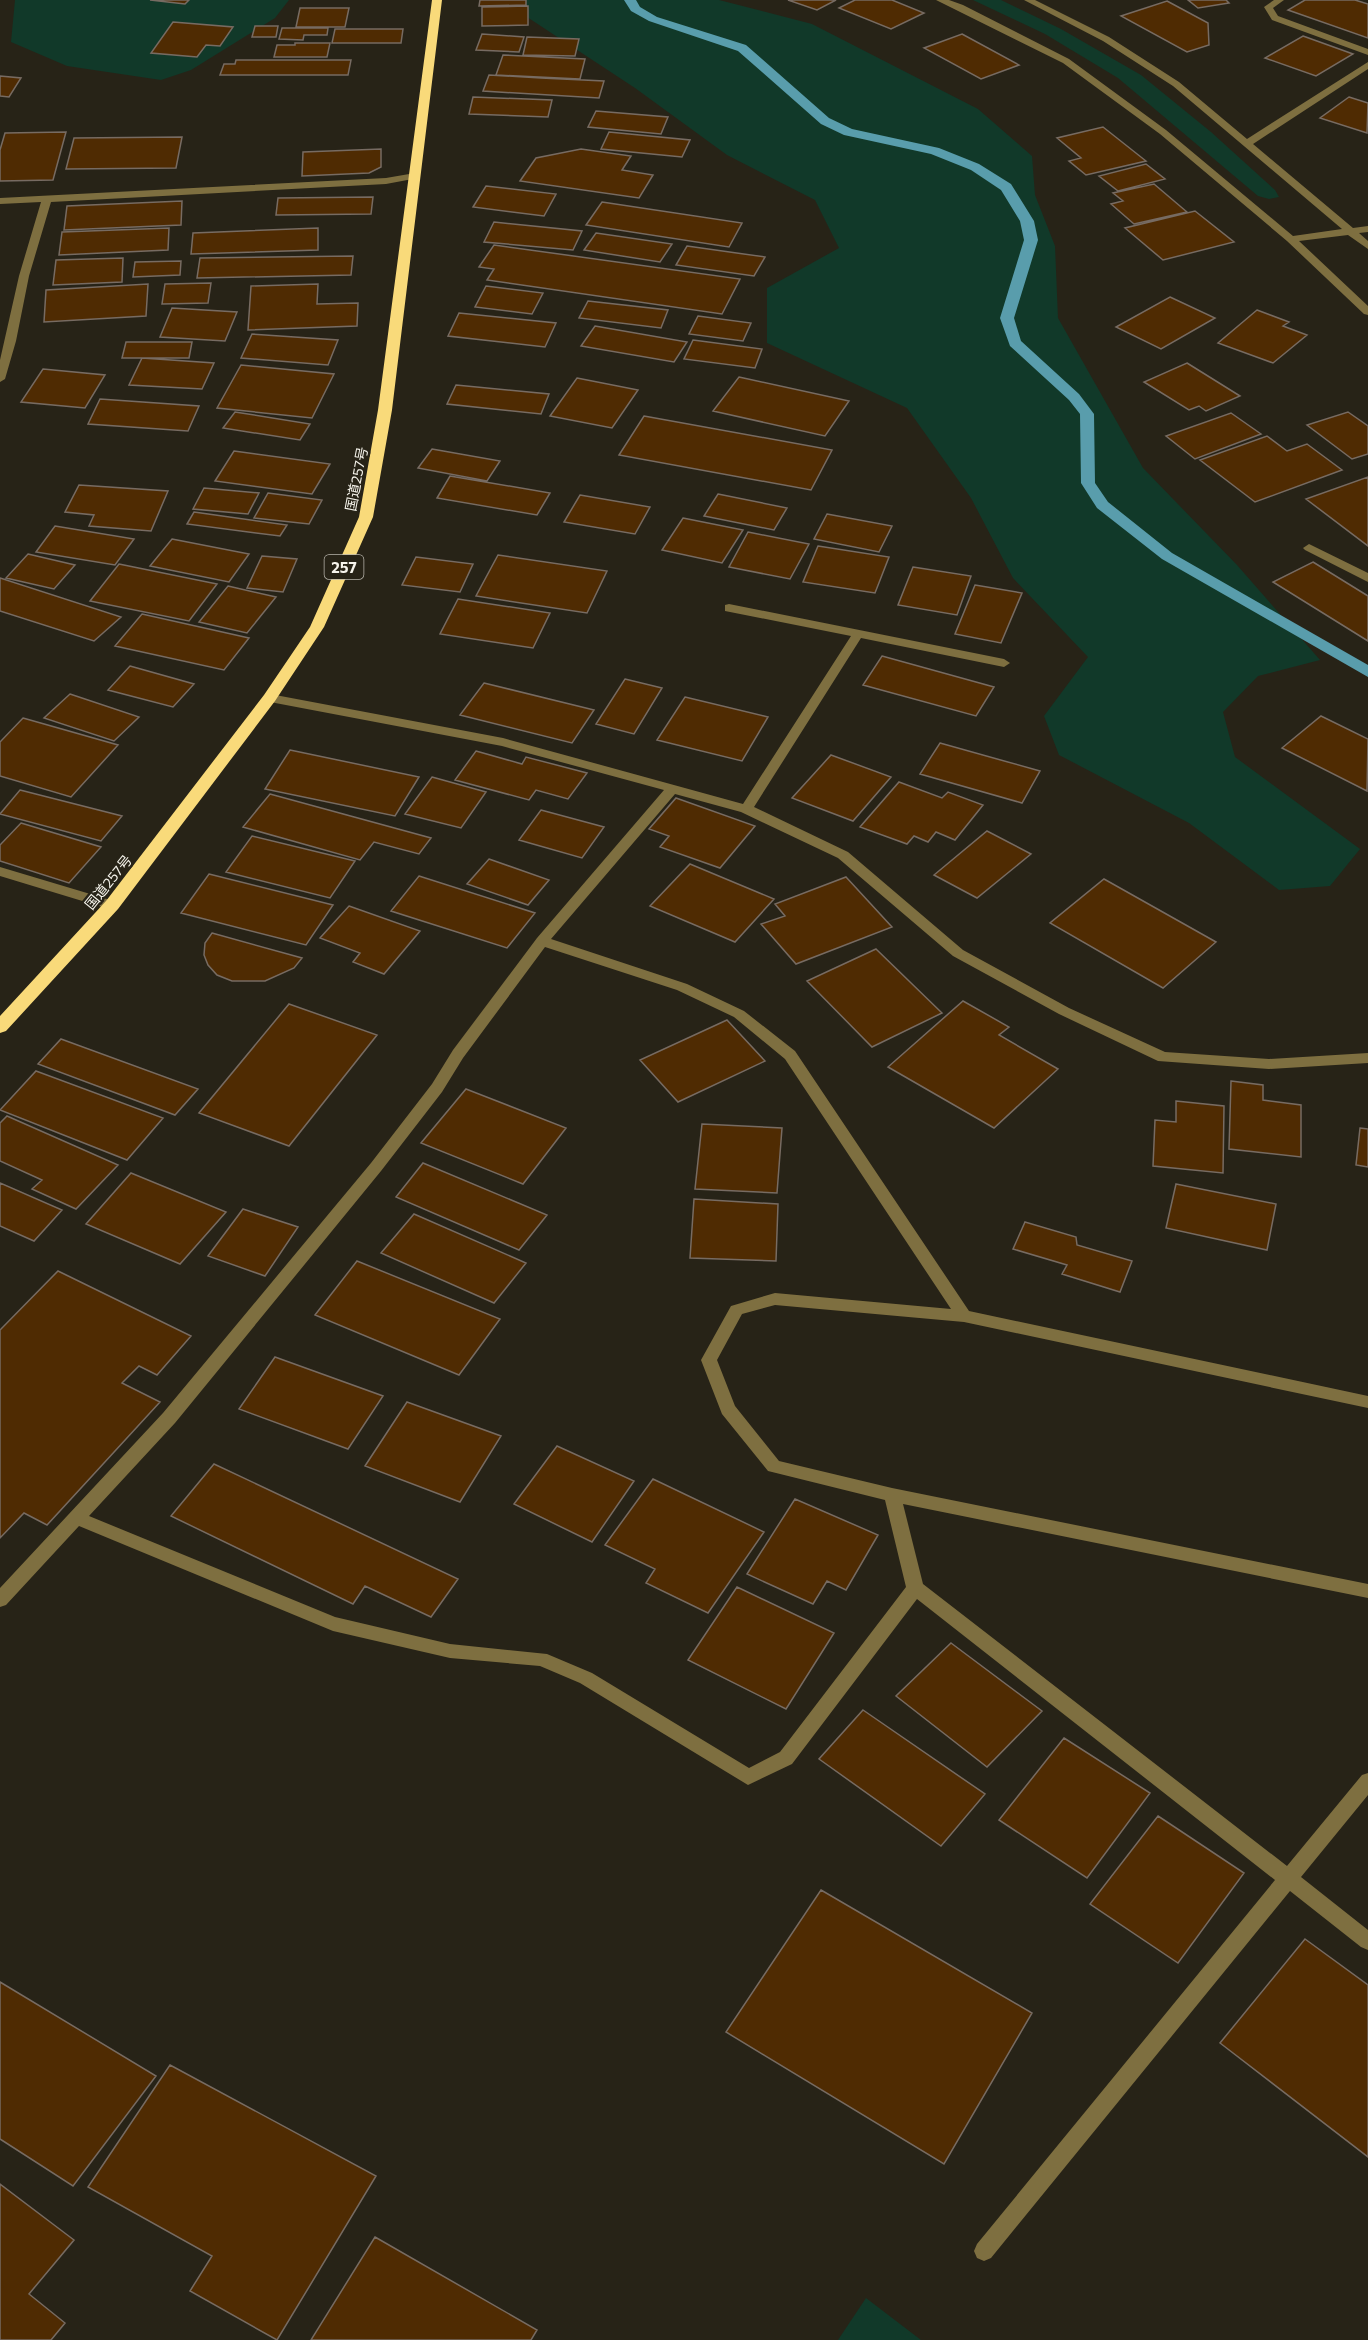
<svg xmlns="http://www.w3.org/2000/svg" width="1368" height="2340" viewBox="0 0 1368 2340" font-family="Commissioner,'Noto Sans JP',sans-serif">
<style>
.green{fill:#113929}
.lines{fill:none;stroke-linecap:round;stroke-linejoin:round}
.stream{fill:#599dac;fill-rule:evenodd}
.building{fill:#4f2b02;stroke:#776b62;stroke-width:1.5}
.minor{fill:#7e6f40;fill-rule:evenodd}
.highway{fill:#f9da7a;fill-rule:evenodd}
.labels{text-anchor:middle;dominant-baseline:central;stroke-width:5;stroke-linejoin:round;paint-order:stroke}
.far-street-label{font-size:14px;fill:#f6f4ec;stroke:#272317}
.shield{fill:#272317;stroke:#b8b5ac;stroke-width:1.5}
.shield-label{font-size:15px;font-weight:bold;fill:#f6f4ec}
</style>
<rect width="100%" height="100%" fill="#272317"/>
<path class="green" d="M15 0H289L275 18 191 70 161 80 67 66 11 42Z
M501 0H719L812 24 978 109 1032 156 1035 195 1055 246 1058 318 1143 468 1237 565 1320 660 1258 676 1223 712 1235 757 1360 849 1330 886 1279 890 1189 823 1059 755 1044 716 1088 657 1013 578 971 498 907 408 767 343V288L839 248 815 200 727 155 635 88Z
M973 0H1001L1061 29 1141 75 1211 132 1275 190 1279 197 1269 199 1258 196 1118 78 1045 34Z
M866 2298 921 2340H838Z"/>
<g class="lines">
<path class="stream" d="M624 0H636L640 7 657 17 746 45 829 118 852 129 939 148 979 164 1011 184 1034 221 1038 240 1014 318 1021 341 1079 394 1094 414 1095 483 1108 502 1172 553 1368 665V677L1162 559 1097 508 1081 483 1080 414 1069 400 1010 346 1000 318 1024 240 1020 221 1001 190 971 170 931 154 844 135 821 124 738 51 649 21 631 11Z"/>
</g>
<path class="building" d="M150 0H189L185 4Z
M480 0H526V5L479 6Z
M788 0H836L817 10Z
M855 0H892L924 13 891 29 839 8Z
M1188 0H1226L1229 3 1198 8Z
M1305 0H1355L1368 4V38L1288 10Z
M1167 1 1208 23 1209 45 1187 52 1121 16Z
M528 6V25L482 26V7Z
M300 8H349L345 27H296Z
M173 22 233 27 220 46 206 45 197 57 151 53Z
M255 26H278L276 37H252Z
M282 28H328L327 35H304L303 40 279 39Z
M335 29H403L401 43H332Z
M482 34 524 37 519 52 476 50Z
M962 34 1019 65 981 79 924 48Z
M1303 36 1353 54 1316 76 1265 58Z
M527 37 579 39 575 56 523 55Z
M295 43H330L327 57H274L277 45H295Z
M503 55 585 59 580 79 496 75Z
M236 60H351L348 75H220L224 64H235Z
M489 75 541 78 604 81 599 98 483 91Z
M0 76 21 78 9 97 0 96Z
M473 97 552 100 548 117 469 114Z
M1349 97 1368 103 1367 133 1320 118Z
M596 111 668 117 661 134 588 127Z
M1103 127 1146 161 1086 175 1069 161 1081 158 1057 138Z
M66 132 53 180 0 181V150L5 133Z
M609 132 690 140 682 157 601 149Z
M182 137 176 168 66 169 74 138Z
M381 149V167L369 173 302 176 303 152Z
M581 149 631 156 622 170 653 175 639 198 520 181 536 158Z
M1146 164 1165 179 1118 191 1099 176Z
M1154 184 1187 212 1134 224 1111 204 1123 201 1113 193Z
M486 186 556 194 544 216 473 207Z
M373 197 371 214 276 215 278 198Z
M182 201 181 225 64 230 67 206Z
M602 202 742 223 729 247 586 225Z
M1195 211 1234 242 1163 260 1125 228Z
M494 222 582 231 573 250 484 242Z
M169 228 168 250 59 255 62 232Z
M318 228V250L191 254 193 233Z
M596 233 672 244 660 262 584 250Z
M494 245 740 279 722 314 487 280 494 269 479 267Z
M687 246 765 257 754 276 676 265Z
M353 256 351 275 197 278 200 258Z
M123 258 122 282 53 285 56 260Z
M181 261 180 275 133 277 135 262Z
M211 283 208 303 162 304 165 284Z
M148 284 146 316 44 322 46 290Z
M318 284 317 304 358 303 357 326 248 330 251 286Z
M486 286 543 293 532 314 475 307Z
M1170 297 1215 318 1161 349 1116 327Z
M588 301 668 310 661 328 579 318Z
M172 308 237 312 225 341 160 337Z
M1257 310 1289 322 1283 326 1307 335 1273 363 1218 343Z
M459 313 556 323 545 347 448 336Z
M698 316 751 323 743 341 689 334Z
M595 326 687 342 674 362 581 346Z
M252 334 338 340 328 365 241 358Z
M693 340 762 349 755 368 684 359Z
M126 342H192L189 358H122Z
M142 358 214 363 202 389 129 385Z
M1187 363 1240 396 1206 411 1199 406 1189 410 1144 382Z
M241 365 334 374 312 418 217 408Z
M43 369 105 375 85 408 21 402Z
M739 377 849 401 825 436 713 411Z
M577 378 638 390 612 428 550 416Z
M456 385 549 394 541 414 447 404Z
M100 399 199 406 188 431 88 424Z
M235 412 310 424 300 440 223 428Z
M1348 412 1368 426V454L1352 459 1307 425Z
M1231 413 1261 434 1195 459 1166 436Z
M644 416 832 450 811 490 619 455Z
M1267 436 1287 451 1307 444 1342 470 1255 502 1200 460Z
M432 449 500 461 487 481 418 468Z
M234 451 330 464 312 494 215 481Z
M450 476 550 493 537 515 437 498Z
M1368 477V546L1306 499Z
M79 485 168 491 151 531 89 526 94 515 65 512Z
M204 488 259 493 248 514 193 509Z
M268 493 322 500 309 524 254 518Z
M718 494 787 508 774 530 704 516Z
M580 495 650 507 635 534 564 522Z
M194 512 287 525 280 536 187 524Z
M827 514 892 526 879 552 814 539Z
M683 518 743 530 722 563 662 550Z
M55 526 134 539 115 565 36 552Z
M748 532 809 544 790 579 729 567Z
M172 539 249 554 229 582 150 566Z
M818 546 889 557 875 593 803 582Z
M28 554 75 565 54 589 6 578Z
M498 555 607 571 587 613 476 596Z
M262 556 297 559 283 592 247 588Z
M416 557 473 564 460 592 402 585Z
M1313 562 1368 596V641L1273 582Z
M119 564 217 584 189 621 90 601Z
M913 567 971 576 957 615 898 605Z
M0 578 121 617 94 641 0 611Z
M975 585 1022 593 1001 643 955 634Z
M228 586 276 597 247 633 199 622Z
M458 599 550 613 533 648 440 634Z
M142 614 249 638 224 670 115 646Z
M882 656 994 687 976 716 863 685Z
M130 666 194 684 173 707 108 690Z
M625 679 662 688 634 734 596 724Z
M484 683 594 710 572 743 460 715Z
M70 694 139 717 114 741 44 718Z
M685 697 768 717 742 761 657 740Z
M1321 716 1368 739 1367 791 1282 748Z
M23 718 118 745 71 797 0 776V742Z
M940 743 1040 771 1022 803 920 774Z
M290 750 419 777 395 816 265 789Z
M476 751 522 764 526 757 587 773 568 799 536 790 529 800 455 780Z
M831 755 891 777 853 821 792 798Z
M432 777 486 792 461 828 405 814Z
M899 782 942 798 948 792 983 805 955 840 936 832 928 842 914 836 907 844 860 827Z
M20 790 122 816 101 841 0 814Z
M270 794 431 838 419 854 374 842 360 860 243 827Z
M676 798 755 826 720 868 660 847 669 836 649 829Z
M541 810 604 827 582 858 519 840Z
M21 823 101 847 69 883 0 861V845Z
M987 831 1031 854 977 898 934 875Z
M252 836 355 861 330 898 226 872Z
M489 859 549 880 528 905 467 884Z
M690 864 774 899 735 942 650 906Z
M209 874 333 905 306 945 181 913Z
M419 876 535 913 507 948 391 911Z
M846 877 892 927 796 964 761 924 785 916 775 904Z
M1104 879 1216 942 1163 988 1050 923Z
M349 906 420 931 384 974 353 962 360 953 320 938Z
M212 933 302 958 294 968 265 981H232L217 975 208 965 204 955 205 943Z
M876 949 942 1013 872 1047 807 981Z
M963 1001 1009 1027 999 1035 1058 1069 994 1128 888 1067Z
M289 1004 377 1035 289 1146 199 1113Z
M727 1020 765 1061 678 1102 640 1060Z
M61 1039 198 1089 175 1115 38 1064Z
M36 1071 163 1118 127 1160 0 1110Z
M1231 1081 1263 1085V1100L1301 1105V1157L1229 1149Z
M466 1089 566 1128 523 1184 421 1143Z
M1176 1101 1224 1106 1223 1173 1153 1166 1155 1120 1176 1122Z
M7 1116 118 1165 76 1209 32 1189 42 1180 0 1161V1123Z
M702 1124 782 1128 777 1193 695 1189Z
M1360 1128 1368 1129V1167L1356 1165Z
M423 1163 547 1215 519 1250 396 1197Z
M131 1173 226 1212 180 1264 86 1224Z
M0 1183 62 1210 34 1241 0 1226Z
M1176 1184 1276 1204 1267 1250 1166 1228Z
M694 1199 778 1204 776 1261 690 1258Z
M243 1209 298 1227 265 1276 208 1256Z
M414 1214 526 1263 494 1303 381 1253Z
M1025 1222 1076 1237 1077 1245 1132 1261 1120 1292 1062 1274 1067 1265 1013 1249Z
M357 1261 500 1319 459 1375 315 1315Z
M58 1271 191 1336 157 1375 139 1366 122 1383 160 1402 47 1525 24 1513 0 1538V1330Z
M275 1357 383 1396 348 1449 239 1409Z
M407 1402 501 1436 460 1502 365 1466Z
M557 1446 634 1481 592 1542 514 1504Z
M214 1464 458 1579 431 1617 365 1586 353 1604 171 1516Z
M653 1479 764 1532 708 1613 646 1583 655 1569 605 1545Z
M795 1499 878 1535 846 1590 827 1581 813 1604 747 1574Z
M737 1587 834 1633 786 1709 688 1660Z
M951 1643 1042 1711 987 1767 896 1696Z
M863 1710 985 1794 941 1846 819 1759Z
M1064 1738 1150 1793 1087 1878 999 1820Z
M1158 1816 1244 1873 1178 1963 1090 1904Z
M821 1890 1032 2013 944 2164 726 2032Z
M1305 1939 1368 1985V2157L1220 2043Z
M0 1982 156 2076 73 2186 0 2139Z
M170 2065 376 2176 277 2340 190 2291 212 2256 88 2187Z
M0 2184 74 2240 29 2294 65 2323 51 2340H0Z
M375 2237 537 2330 531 2340H311Z"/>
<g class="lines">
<path class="minor" d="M936 0H949L963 5 1069 59 1166 130 1293 236 1342 229 1173 86 1103 41 1024 0H1035L1109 37 1179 82 1247 139 1368 62V69L1253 144 1353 228 1368 226V232L1359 233 1368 241V249L1348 235 1299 241 1368 306V315L1364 314 1287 241 1160 134 1063 63Z
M1274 0H1284L1273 8 1278 16 1368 49V55L1272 20 1264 7Z
M415 173 418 174V178L386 184 51 202 29 276 16 341 5 379 0 382V360L19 276 41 202 0 204V198L386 178Z
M1309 544 1368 573V582L1305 550 1303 548Z
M729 604 1004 659 1010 663 1004 667 861 638 754 807 848 852 963 950 1069 1008 1165 1052 1269 1059 1368 1053V1063L1269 1069 1158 1061 1059 1014 953 956 838 858 741 812 675 794 551 939 687 984 744 1011 795 1051 969 1311 1368 1396V1408L964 1322 775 1305 742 1314 717 1360 735 1406 779 1461 892 1488 1368 1584V1598L903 1504 923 1584 1287 1866 1362 1775 1368 1773V1795L1301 1877 1368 1930V1950L1361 1947 1290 1891 991 2258 984 2261 977 2258 974 2251 977 2244 1275 1880 917 1599 792 1764 748 1785 580 1683 540 1666 450 1658 333 1631 79 1526 6 1605 0 1607V1588L163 1413 371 1163 432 1084 453 1050 537 938 664 790 502 746 270 702 266 701 264 698 266 695 270 694 503 738 743 804 851 636 725 611V605ZM545 947 677 990 734 1017 785 1059 951 1309 775 1293 731 1306 701 1360 722 1414 768 1471 885 1500 906 1587 780 1752 749 1768 592 1673 547 1654 450 1644 335 1617 89 1516 175 1423 381 1171 442 1092 463 1058Z
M0 867 117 902 119 905 112 910 0 876Z"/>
<path class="highway" d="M432 0H442L392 410 373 517 324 627 275 701 118 909 6 1031 0 1033V1016L106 901 264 695 310 627 359 517 378 410Z"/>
</g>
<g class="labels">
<g class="far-street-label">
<text transform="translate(356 479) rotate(-79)">国道257号</text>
<text transform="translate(108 882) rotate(-51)">国道257号</text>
</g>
<rect class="shield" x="324.5" y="555" width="39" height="24" rx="4.5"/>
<g class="shield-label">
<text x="344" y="567">257</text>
</g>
</g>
</svg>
